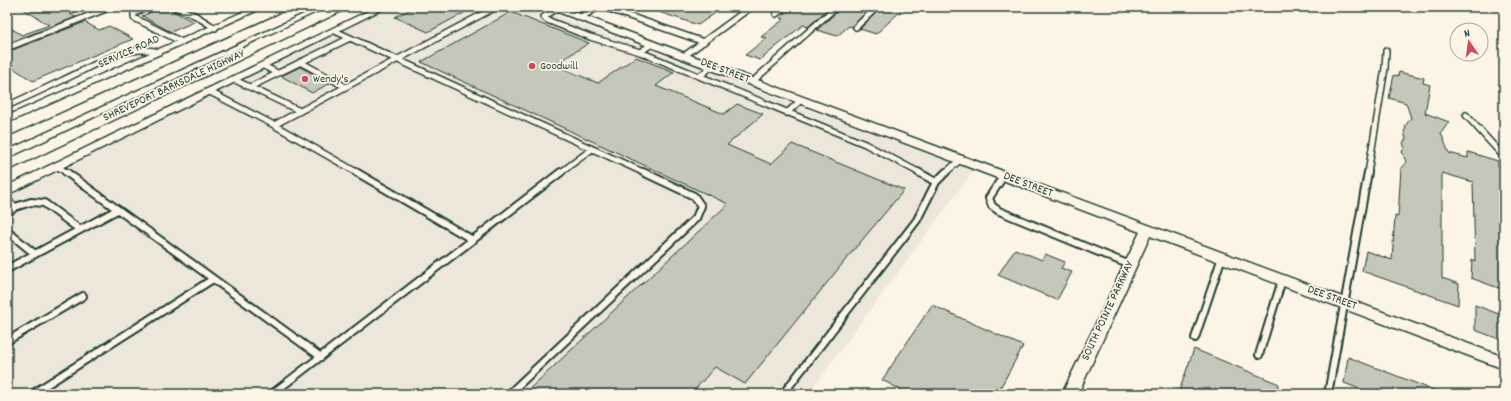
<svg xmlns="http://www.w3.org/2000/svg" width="1511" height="401" viewBox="0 0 1511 401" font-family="Dekko,sans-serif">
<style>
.built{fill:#ece7d8}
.building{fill:#c5c7b9;stroke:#1f3d34}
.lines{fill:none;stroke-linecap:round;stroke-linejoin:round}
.service-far1-casing{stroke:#1f3d34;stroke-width:8}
.service-casing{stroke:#1f3d34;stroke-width:10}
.minor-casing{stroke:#1f3d34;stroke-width:3}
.secondary-casing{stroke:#1f3d34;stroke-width:3}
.service-far1{stroke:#fcf5e5;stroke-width:5}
.service{stroke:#fcf5e5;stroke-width:6}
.minor{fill:#fcf5e5;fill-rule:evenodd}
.secondary{fill:#fcf5e5;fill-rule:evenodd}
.poi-dot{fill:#d1495b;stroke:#fcf5e5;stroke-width:1.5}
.labels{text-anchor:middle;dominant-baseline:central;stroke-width:3.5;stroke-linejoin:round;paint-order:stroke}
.street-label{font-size:12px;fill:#1f3d34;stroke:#fcf5e5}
.poi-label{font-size:12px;fill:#1f3d34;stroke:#fcf5e5;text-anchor:start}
</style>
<rect width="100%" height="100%" fill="#fcf5e5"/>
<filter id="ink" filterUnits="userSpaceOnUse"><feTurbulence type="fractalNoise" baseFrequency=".025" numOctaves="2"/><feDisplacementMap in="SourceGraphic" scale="8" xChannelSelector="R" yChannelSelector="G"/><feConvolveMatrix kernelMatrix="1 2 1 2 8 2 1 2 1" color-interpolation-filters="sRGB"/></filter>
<g filter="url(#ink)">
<path class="built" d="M387 7H534L973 171 808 394H7V197Z"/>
<path class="building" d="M20 7H85V8L70 14 76 17 7 44V26L22 35 49 25Z
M163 7H165L194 22 171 32 142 16Z
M415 7H475L428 32 395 17Z
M651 7H724L698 25 650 9Z
M794 7H830L808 27 803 25 760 60 745 55 767 38 761 37 784 19 780 18Z
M840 7H871L852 27 849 26 837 36 817 30 839 10Z
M881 7H905L876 34 860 29Z
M511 12 589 43 554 65 598 83 636 57 674 72 656 86 724 114 737 104 763 114 727 145 771 164 792 144 904 190 843 263 745 384 715 367 691 394H524L728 204 421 62Z
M85 22 99 30 109 26 133 39 33 81 7 64V52Z
M300 67 314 74 330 83 312 93 281 76Z
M1399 72 1424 78 1423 83 1430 85 1425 113 1449 122 1441 133 1449 153 1468 158V152L1498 161V166L1504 168V290L1471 278 1472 259 1475 261 1473 182 1442 173V278L1459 284 1458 305 1362 271 1366 251 1392 260 1395 216 1398 217 1401 168 1406 162 1402 151 1405 148 1403 143 1406 139 1404 131 1406 129 1405 126 1411 118 1406 103 1389 98 1394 75 1398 76Z
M1015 249 1042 260 1045 254 1065 262 1061 268 1072 272 1057 300 998 275Z
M932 305 1023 346 997 394H909L882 380Z
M1475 305 1504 316V341L1475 330Z
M1194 349 1279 384 1276 394H1178Z
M1348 357 1441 393V394H1373L1344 383Z"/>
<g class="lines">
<defs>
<path id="service-far1" d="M148 7 134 13V18L182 42
M175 7 196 16 215 28
M603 7 704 42
M557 8 544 17 547 20 590 37 640 52 865 144 920 173
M776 14 785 7
M581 17 598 7
M856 27 877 7
M335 31 645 173
M7 48 111 7
M640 52 652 44
M684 56 751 7
M300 62 346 87
M264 66 277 73
M700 76 712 66
M235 80 300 111
M752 82 836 7
M250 87 350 38
M210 92 274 125
M7 106C26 97 45 89 63 80 92 67 126 43 159 52
M787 113 801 100
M1466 115 1504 157
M57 166 67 173
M358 173 274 125 496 7
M560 173 592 149
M945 173 960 160
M1368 173 1385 68 1386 51"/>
<path id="service" d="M66 172 321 357
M356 172 473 240
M918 172 936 182
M1004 175 989 198 992 206 999 211 1130 265
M7 201 15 207 31 202 44 203 79 229
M7 213 15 207
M7 231 35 254
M7 269 117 210
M1195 338 1222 257
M7 341 83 296
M1259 355 1282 280
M32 394 213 279
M272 394 561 172
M509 394 696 218 701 206 694 196 643 172
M783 394 917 220 936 182 946 172
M1328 394 1368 172"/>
<path id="minor" d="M254 7H265L7 123V116Z
M376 7H387L7 195V186Z
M549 7H561L1504 357V369L1150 236 1078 394H1062L1140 232 550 9Z"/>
<path id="secondary" d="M295 7H311L309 10 7 149V138Z
M330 7H346L344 10 7 171V160Z"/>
</defs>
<use href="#service-far1" class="service-far1-casing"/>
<use href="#service" class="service-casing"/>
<use href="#minor" class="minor-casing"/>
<use href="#secondary" class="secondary-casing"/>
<use href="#service-far1" class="service-far1"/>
<use href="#service" class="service"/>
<use href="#minor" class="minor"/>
<use href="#secondary" class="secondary"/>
</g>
</g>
<g class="poi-dot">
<circle cx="532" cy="66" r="4"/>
<circle cx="305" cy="79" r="4"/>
</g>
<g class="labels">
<g class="street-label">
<text transform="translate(129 52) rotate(-24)">SERVICE ROAD</text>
<text transform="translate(725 71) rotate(21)">DEE STREET</text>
<text transform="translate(174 86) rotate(-25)">SHREVEPORT BARKSDALE HIGHWAY</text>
<text transform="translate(1028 185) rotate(21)">DEE STREET</text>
<text transform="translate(1332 298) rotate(20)">DEE STREET</text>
<text transform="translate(1108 311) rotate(-65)">SOUTH POINTE PARKWAY</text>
</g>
<g class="poi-label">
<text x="540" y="66">Goodwill</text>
<text x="313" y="79">Wendy's</text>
</g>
</g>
<rect width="1511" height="401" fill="none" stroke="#fcf5e5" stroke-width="24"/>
<rect x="12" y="12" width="1487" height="377" fill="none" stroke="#1f3d34" stroke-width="1.5" filter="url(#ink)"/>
<g transform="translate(1469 42) rotate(347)"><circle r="19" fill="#fcf5e5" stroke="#a4ab9e"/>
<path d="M0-3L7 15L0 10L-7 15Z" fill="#d1495b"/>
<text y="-6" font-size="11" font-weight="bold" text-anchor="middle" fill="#1f3d34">N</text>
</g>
</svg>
